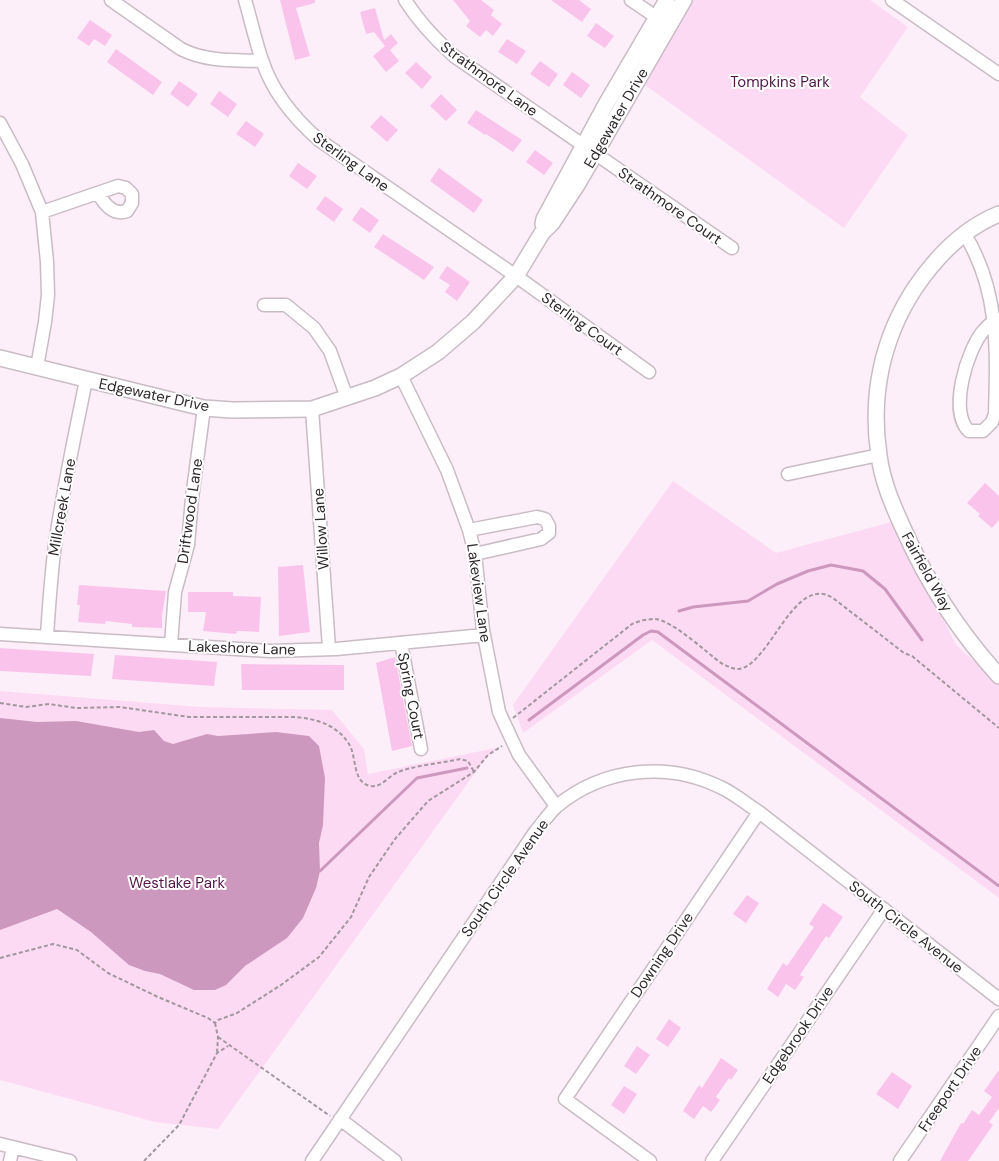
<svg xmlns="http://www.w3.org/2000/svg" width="999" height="1161" viewBox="0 0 999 1161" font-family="'DM Sans',sans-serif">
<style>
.green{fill:#fddaf3}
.water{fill:#cc98be}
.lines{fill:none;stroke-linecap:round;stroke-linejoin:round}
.stream{stroke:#cc98be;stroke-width:3}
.building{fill:#fac3eb}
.minor-casing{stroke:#c9bcc5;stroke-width:15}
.tertiary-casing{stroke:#c9bcc5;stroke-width:18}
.path{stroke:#a1979e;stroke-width:2;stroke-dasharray:4 2.5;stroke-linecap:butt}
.minor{stroke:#fff;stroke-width:12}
.tertiary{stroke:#fff;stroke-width:15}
.labels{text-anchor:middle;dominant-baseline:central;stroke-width:4;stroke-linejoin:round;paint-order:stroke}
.street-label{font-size:15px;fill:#2f292d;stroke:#fff}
.park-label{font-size:15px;fill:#531647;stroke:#fff}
</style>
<rect width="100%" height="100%" fill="#fdeff9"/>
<path class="green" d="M692 0H870L908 27 860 97 908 135 844 228 645 85Z
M673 481 776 553 895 521 956 645 999 684V898L652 640 523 733 513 705Z
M0 691 201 707 332 710 364 749 368 774 501 747 488 755 218 1129 155 1122 0 1080Z"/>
<path class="water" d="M0 718 37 722 76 721 139 732 154 730 164 741 173 744 207 734 218 736 276 732 309 736 319 746 325 778 323 825 319 843 320 871 316 888 303 918 287 938 245 966 226 985 215 990H194L160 974 145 971 129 965 91 932 57 909 0 930Z"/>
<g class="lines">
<path class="stream" d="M679 611 693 607 748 601 777 584 808 571 831 565 863 571 885 589 922 640
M529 720 643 635 651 631 658 632 999 886
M318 871H320L417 778 467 768"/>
</g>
<path class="building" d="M280 0H315V3L296 8 310 56 295 60Z
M453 0H481L494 10 491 15 502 24 493 36 486 30 480 37 466 26 470 21Z
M551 0H579L591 9 582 22Z
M375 8 384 40 391 34 398 43 390 50 399 61 386 72 373 56 385 46 374 32 366 34 360 12Z
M90 20 112 35 105 46 94 39 89 46 77 38Z
M596 23 614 36 605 48 587 36Z
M507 39 526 51 517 64 498 52Z
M116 49 162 82 153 95 107 62Z
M540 61 558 74 549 87 530 74Z
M416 62 432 77 422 89 405 73Z
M572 72 590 85 581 98 563 85Z
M179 81 198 94 188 107 170 94Z
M219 91 237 104 228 117 210 104Z
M441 94 457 110 446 121 430 106Z
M476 110 522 140 513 152 486 134 485 135 467 123Z
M381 115 398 130 387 142 370 127Z
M246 121 264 134 255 147 236 134Z
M535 150 553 163 544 175 526 162Z
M298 163 317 176 307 189 289 176Z
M439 168 483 200 474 213 430 181Z
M325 196 343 209 334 222 316 209Z
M361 207 379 220 370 233 352 220Z
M383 234 434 267 424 280 374 247Z
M447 266 470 282 457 301 445 292 450 285 439 278Z
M985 483 999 496V520L992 528 978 516 980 514 967 503Z
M303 565 310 632 279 636 278 567Z
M79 585 166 591 162 616V628L132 627V624L106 621 105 624 78 622 80 605H77Z
M188 592H233V596L261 597 259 632 237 631 236 634 203 631 206 612H188Z
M0 648 94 654 91 676 0 671Z
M115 655 217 662 214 686 112 679Z
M395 657 412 746 392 751 376 663Z
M241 664 344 665V690H242Z
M747 895 759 903 746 923 733 914Z
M823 903 843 917 829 938 826 936 800 975 804 977 795 990 786 984 778 997 767 989 783 963 787 966 814 927 809 924Z
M669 1019 681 1028 668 1047 656 1039Z
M637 1046 650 1055 636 1074 624 1066Z
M721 1058 738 1070 731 1080 729 1078 716 1097 720 1100 711 1112 703 1106 694 1119 683 1111 699 1085 702 1088Z
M999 1070V1108L989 1122 993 1125 968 1161H940L961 1123 963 1124 972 1110 979 1115 992 1097 984 1091Z
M892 1072 912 1086 898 1109 876 1094Z
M624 1086 637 1094 624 1114 611 1105Z"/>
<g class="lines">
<defs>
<path id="minor" d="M111 0 181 49C206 62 235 60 262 61
M245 0C251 20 255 40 262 60 272 91 295 119 319 140L516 276 649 372
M405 0C419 22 435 39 454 56L732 248
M631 0 665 23
M892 0 999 74
M0 123 22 164 42 212 47 262 48 295 45 322 37 367
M42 212 118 186 126 188 132 194V203L127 211C113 216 104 204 98 193
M964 233C999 289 997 348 995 414L992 422 983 431H969C948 412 967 349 984 330 987 326 992 323 996 319
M264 305H286L314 328 330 351 347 398
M401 376 447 470 469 530 475 554 483 630 499 712 519 755 556 806
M312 409 329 648
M788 474 879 455
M469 530 537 517 545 519 549 526V533L541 539 475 554
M0 634 270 651 336 649 484 635
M47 636C49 605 51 575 55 545 63 489 75 435 86 380
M401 643 421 749
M171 644 175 592 188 545 192 498 204 408
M340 1119 395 1161
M0 1144 70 1161
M10 1161 13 1147
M312 1161 535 832C542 824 549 813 557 806 603 768 667 761 720 787 734 793 746 804 759 812L999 999
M650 1161 565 1099 759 812
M712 1161 884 909
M900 1161 999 1016"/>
<path id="tertiary" d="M999 214C964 228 936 257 915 288 882 338 870 396 879 455 882 481 893 506 904 530 928 584 959 632 999 676
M543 224 544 219 605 106 667 0
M0 358 187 404 204 408 232 410 312 409 375 388 401 376 438 352 473 322 516 276 542 233 552 223 577 185 684 0"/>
</defs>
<use href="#minor" class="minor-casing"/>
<use href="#tertiary" class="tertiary-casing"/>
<path class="path" d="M0 703 26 707 49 704 76 708 120 707 189 717H296C317 719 337 725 349 744 357 757 352 782 370 786 381 788 388 777 396 773 410 766 443 763 460 759L468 761 474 772
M513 718 632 624C639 621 647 619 655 619 672 620 706 652 721 663 727 666 732 669 739 669 770 665 794 573 833 598L904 653 912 656 999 728
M0 958 53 944 77 950 108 973 158 997 208 1018 215 1023 218 1020 237 1013 281 985 319 957 351 917 369 877 395 839 428 801 474 772 488 755 502 746
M215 1023 218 1037 217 1053
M218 1037 330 1116
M144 1161 179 1125 217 1053 228 1046"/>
<use href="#minor" class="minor"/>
<use href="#tertiary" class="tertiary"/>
</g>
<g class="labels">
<g class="street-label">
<text transform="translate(489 79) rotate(36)">Strathmore Lane</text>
<text transform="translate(616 118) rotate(-60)">Edgewater Drive</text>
<text transform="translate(351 162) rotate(36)">Sterling Lane</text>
<text transform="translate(670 206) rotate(35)">Strathmore Court</text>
<text transform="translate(582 324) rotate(36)">Sterling Court</text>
<text transform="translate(154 395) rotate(12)">Edgewater Drive</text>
<text transform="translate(62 507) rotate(-80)">Millcreek Lane</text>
<text transform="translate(190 511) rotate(-82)">Driftwood Lane</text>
<text transform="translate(321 529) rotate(-94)">Willow Lane</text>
<text transform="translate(927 572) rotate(61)">Fairfield Way</text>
<text transform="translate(479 593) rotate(82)">Lakeview Lane</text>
<text transform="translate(242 648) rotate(2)">Lakeshore Lane</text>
<text transform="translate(411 696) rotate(79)">Spring Court</text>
<text transform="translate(505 878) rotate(-55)">South Circle Avenue</text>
<text transform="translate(906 927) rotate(38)">South Circle Avenue</text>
<text transform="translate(662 955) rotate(-56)">Downing Drive</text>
<text transform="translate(798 1035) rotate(-56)">Edgebrook Drive</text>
<text transform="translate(950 1089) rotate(-56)">Freeport Drive</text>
</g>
<g class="park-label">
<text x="780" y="82">Tompkins Park</text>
<text x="177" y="883">Westlake Park</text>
</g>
</g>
</svg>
